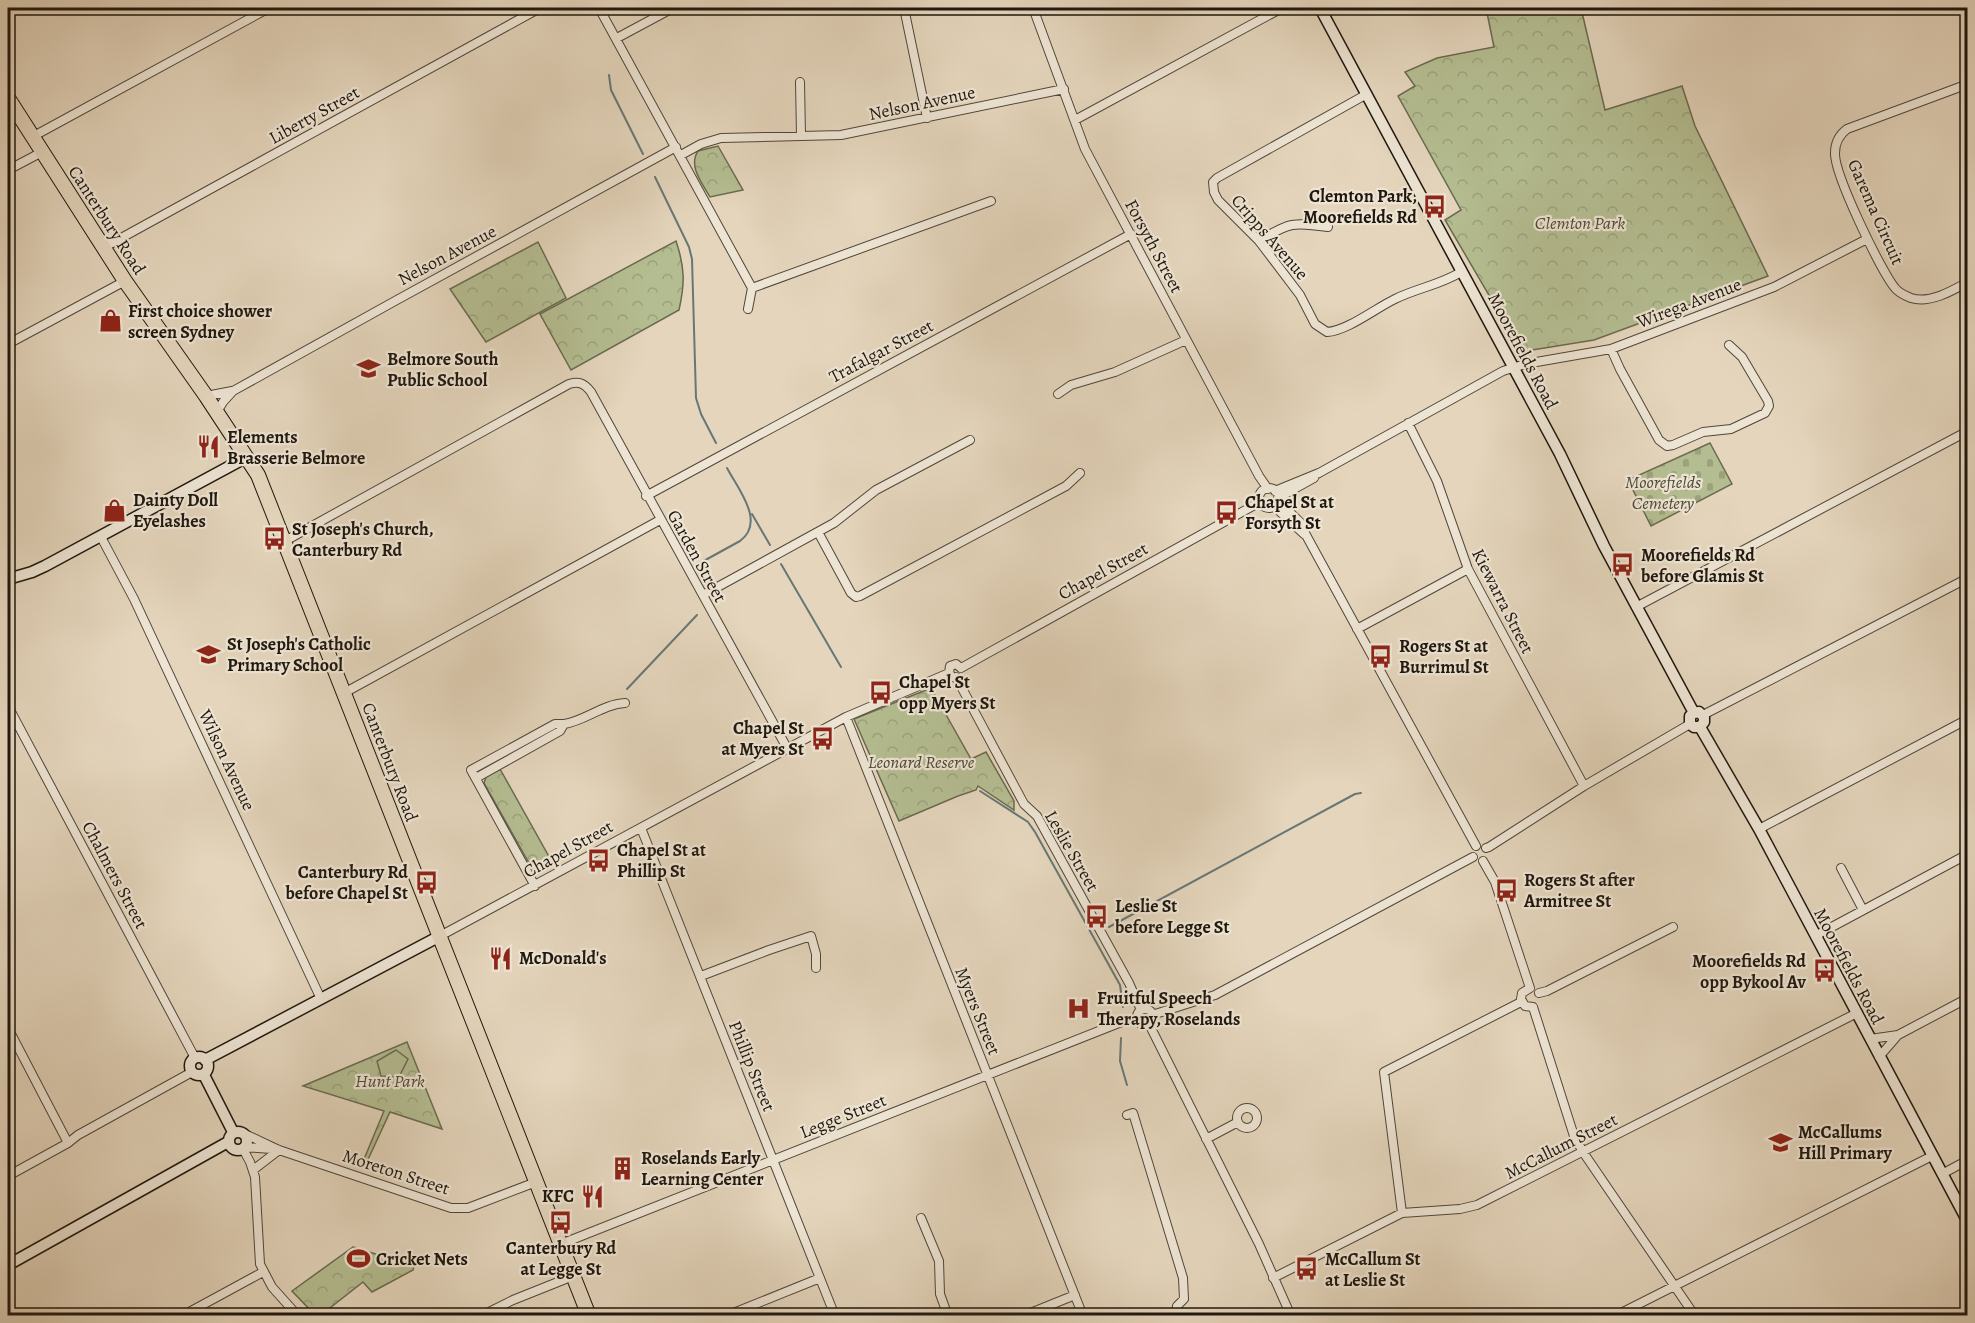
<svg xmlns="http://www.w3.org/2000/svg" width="1975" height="1323" viewBox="0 0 1975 1323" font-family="Alegreya,serif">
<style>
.forest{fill:url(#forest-crowns);stroke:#6a6a50;stroke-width:1.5}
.cemetery{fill:url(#cemetery-stones);stroke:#6a6a50;stroke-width:1.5}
.pitch{fill:#b4bd91;stroke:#6a6a50;stroke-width:1.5}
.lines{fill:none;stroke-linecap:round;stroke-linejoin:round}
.stream{stroke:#687775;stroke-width:2}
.street-casing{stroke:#50463a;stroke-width:10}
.secondary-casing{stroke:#1f170e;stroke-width:13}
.highway-casing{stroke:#1f170e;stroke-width:16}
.street{stroke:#ede4d3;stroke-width:8}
.secondary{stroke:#ede4d3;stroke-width:10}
.highway{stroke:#e4d5bc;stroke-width:14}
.labels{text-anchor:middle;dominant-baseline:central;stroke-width:4.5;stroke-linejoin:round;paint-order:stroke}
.street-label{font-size:18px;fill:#1f170e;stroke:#ede4d3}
.poi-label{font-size:18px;font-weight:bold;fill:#1f170e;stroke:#ede4d3;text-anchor:start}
.park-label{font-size:18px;font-style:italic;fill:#4c4935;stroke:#ede4d3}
</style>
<defs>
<pattern id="forest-crowns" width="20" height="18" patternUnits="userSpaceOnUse" patternTransform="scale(1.5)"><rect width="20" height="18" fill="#b4bd91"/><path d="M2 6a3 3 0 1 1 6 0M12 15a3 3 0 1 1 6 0" fill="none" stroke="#9aa27c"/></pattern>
<pattern id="cemetery-stones" width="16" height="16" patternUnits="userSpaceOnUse" patternTransform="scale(1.5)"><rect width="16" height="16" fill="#b4bd91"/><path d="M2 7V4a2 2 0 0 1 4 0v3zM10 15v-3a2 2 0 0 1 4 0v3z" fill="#9aa27c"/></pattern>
</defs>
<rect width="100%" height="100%" fill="#e4d5bc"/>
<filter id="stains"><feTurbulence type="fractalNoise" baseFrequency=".00333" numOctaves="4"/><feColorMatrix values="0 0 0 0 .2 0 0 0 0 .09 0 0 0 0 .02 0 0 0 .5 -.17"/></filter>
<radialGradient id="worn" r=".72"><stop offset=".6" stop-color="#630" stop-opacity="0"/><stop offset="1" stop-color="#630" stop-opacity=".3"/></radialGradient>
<path class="forest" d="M1486 8H1581L1605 110 1682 86 1695 126 1768 276 1594 340 1526 351 1521 350 1445 220 1461 210 1398 96 1415 86 1405 72 1437 58 1494 47Z
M718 146 743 190 710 197C702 183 688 166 698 151Z
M676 241C685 268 685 283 679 310L571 370 540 314Z
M538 242 566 298 486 342 450 289Z
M931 688 971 759 986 752 1014 801V810L978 786 976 790 958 796 899 821 854 719Z
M500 769 552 862 534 872 484 783 486 777Z
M407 1042 442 1129 390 1112 365 1166 362 1164 384 1111 303 1086Z
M353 1247 414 1266 413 1270 372 1292 363 1282 321 1315H315L292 1291Z"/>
<path class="cemetery" d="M1710 443 1732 484 1651 526 1628 480Z"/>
<path class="pitch" d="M396 1050 408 1059 399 1077 381 1076 377 1061Z"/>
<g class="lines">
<path class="stream" d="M609 75 611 90 643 154
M655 177 689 247 692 259 696 398 701 414 716 443
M752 514 770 545
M700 563 740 541C766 522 738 489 727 468
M781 564 841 667
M627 689 697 615
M980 791 1028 822 1035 832 1120 985 1123 1007
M1109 927 1355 794 1361 793
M1121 1038 1120 1061 1127 1085
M1181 1316 1182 1310"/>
<defs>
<path id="street" d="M599 8 752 288
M904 8 927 118
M1033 8 1085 149 1259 476 1268 489
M617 38 673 8
M800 82 801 136
M1968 84 1847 129C1839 135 1835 143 1835 153 1834 174 1881 271 1895 288 1898 292 1906 296 1911 298 1929 304 1952 291 1968 282
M1367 94 1217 178 1213 182 1214 192 1218 200 1259 241 1300 295 1315 324 1327 332C1347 331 1376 308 1395 299 1417 288 1440 285 1461 272
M1075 120 1282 8
M32 137 269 8
M681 155 701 144 721 138 841 135 1064 89
M8 170 42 152
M1259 241C1289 222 1294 222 1328 227
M103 248 540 8
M752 288 991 201
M748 309 752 288
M8 344 125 281
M1611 349 1620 369 1659 440 1667 446 1673 445 1703 432 1731 429 1765 413 1769 406 1768 401 1742 357 1729 345
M1058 394 1071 385 1115 372 1186 340
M206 396 232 391
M217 412 223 402 233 391 395 301 676 147
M1408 423 1437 481 1468 569 1584 786
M1259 498a10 10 0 1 1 20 0a10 10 0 1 1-20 0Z
M1275 491 1319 473 1503 371 1525 364 1611 349 1774 287 1867 239
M646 496 1131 234
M1278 498 1314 478
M1278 501 1300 522 1306 535 1476 846
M1274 506 1304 534
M818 532 851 593 856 597 860 596 1066 486 1080 473
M101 537 134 599 321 999
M285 541 569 384C579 381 584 383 591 392L787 748
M703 595 834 523 876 490 970 440
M1636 607 1968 431
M1357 629 1468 569
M961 668 1260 502
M952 677 949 673 950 666 956 664 961 668
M956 677 1024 804 1037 816 1129 983 1141 1010
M344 693 660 520
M8 706 195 1058
M1703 715 1968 578
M846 717 1083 1316
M564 724C585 721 603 704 625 703
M8 726 17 724
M476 778 560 731 564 724H555L471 770 535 886
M641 828 835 1316
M1759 829 1968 719
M1486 848 1489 847 1584 786 1690 724
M1483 861 1495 882 1530 988
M1841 868 1863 910
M440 936 846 717 949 673
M1815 936 1968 854
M701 976 769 950 811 936 816 954V968
M1530 988 1522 993 1521 999 1525 1006 1533 1007
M1539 993 1547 991 1673 927
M1533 1007 1574 1136 1583 1152 1695 1316
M1137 1017a8 8 0 1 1 16 0a8 8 0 1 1-16 0Z
M1152 1015 1215 995 1473 857
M1149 1024 1259 1244 1291 1316
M8 1028 68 1143
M1870 1039 1898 1035 1968 998
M1879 1057 1898 1035
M1237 1118a10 10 0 1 1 20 0a10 10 0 1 1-20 0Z
M1127 1115 1133 1113 1183 1278 1184 1299 1177 1306 1176 1316
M245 1134 279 1150 451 1208H468L536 1182
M1206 1139 1238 1122
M244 1147 272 1149
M243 1149 250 1162 255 1177 260 1264 272 1287 298 1316
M253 1170 279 1150
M1942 1174 1968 1160
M8 1176 68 1143 78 1135 192 1072
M1402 1213 1384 1072 1521 1002
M921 1218 939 1261 940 1294 948 1316
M561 1244 1129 1019 1137 1020
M1273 1278 1402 1213 1460 1209 1477 1205 1855 1014
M182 1316 263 1272
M481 1316 513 1300 573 1276
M726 1316 820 1278
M1023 1316 1075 1295
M1615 1316 1932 1156"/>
<path id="secondary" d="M1320 8 1560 454 1604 546 1694 713
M8 579 32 572 45 566 247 457
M1694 713 1690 716V724L1694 727H1700
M1694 713 1699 712 1704 717V722L1700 727
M1700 727 1759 829 1968 1222
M190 1066a9 9 0 1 1 18 0a9 9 0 1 1-18 0Z
M205 1060 440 936
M204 1075 233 1132
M229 1141a9 9 0 1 1 18 0a9 9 0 1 1-18 0Z
M8 1265 228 1142"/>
<path id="highway" d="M8 98 125 281 206 396 258 475 589 1316"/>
</defs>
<use href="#street" class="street-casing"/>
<use href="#secondary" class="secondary-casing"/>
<use href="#highway" class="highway-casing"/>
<use href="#street" class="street"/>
<use href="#secondary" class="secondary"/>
<use href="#highway" class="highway"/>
</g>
<defs>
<symbol id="bus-bare" viewBox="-9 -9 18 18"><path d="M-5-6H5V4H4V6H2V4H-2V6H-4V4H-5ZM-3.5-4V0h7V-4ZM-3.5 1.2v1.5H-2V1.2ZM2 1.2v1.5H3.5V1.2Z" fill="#8f2418" stroke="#ede4d3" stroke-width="2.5" paint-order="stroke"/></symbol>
<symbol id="shop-bare" viewBox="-9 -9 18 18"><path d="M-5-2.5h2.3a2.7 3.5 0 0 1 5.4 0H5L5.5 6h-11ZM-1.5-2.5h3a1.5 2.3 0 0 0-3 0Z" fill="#8f2418" stroke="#ede4d3" stroke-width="2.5" paint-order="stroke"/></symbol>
<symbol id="school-bare" viewBox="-9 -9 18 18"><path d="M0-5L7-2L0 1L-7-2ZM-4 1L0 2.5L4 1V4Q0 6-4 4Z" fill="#8f2418" stroke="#ede4d3" stroke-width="2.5" paint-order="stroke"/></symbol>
<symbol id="restaurant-bare" viewBox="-9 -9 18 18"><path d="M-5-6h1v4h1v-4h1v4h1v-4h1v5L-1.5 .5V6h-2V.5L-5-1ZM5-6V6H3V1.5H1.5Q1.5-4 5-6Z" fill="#8f2418" stroke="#ede4d3" stroke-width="2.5" paint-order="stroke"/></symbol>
<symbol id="hospital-bare" viewBox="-9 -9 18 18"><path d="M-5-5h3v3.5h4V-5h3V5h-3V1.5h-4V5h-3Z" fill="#8f2418" stroke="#ede4d3" stroke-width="2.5" paint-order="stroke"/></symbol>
<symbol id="building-bare" viewBox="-9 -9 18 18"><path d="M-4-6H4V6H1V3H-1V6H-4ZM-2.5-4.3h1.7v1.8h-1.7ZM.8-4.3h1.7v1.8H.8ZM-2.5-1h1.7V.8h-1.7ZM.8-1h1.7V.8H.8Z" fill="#8f2418" stroke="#ede4d3" stroke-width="2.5" paint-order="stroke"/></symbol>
<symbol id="stadium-bare" viewBox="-9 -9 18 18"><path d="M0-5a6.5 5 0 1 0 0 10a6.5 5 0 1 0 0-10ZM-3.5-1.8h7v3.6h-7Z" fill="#8f2418" stroke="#ede4d3" stroke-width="2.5" paint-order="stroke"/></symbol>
</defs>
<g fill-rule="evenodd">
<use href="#bus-bare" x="1418" y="190" width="33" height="33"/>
<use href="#shop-bare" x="94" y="304" width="33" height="33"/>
<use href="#school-bare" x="352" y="352" width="33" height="33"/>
<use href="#restaurant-bare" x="192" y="430" width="33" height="33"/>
<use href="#shop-bare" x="98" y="494" width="33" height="33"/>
<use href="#bus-bare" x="1210" y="496" width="33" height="33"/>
<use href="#bus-bare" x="258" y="522" width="33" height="33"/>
<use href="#bus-bare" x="1606" y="548" width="33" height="33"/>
<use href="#school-bare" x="192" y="638" width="33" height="33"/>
<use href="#bus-bare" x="1364" y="640" width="33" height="33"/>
<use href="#bus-bare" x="864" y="676" width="33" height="33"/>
<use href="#bus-bare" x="806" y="722" width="33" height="33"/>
<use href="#bus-bare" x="582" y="844" width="33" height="33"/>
<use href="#bus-bare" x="410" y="866" width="33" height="33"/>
<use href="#bus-bare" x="1490" y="874" width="33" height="33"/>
<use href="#bus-bare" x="1080" y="900" width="33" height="33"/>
<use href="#restaurant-bare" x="484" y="942" width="33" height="33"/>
<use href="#bus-bare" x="1808" y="954" width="33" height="33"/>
<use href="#hospital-bare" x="1062" y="992" width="33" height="33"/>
<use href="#school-bare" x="1764" y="1126" width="33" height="33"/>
<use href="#building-bare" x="606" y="1152" width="33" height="33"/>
<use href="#restaurant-bare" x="576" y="1180" width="33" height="33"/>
<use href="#bus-bare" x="544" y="1206" width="33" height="33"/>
<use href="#stadium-bare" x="342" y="1242" width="33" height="33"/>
<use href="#bus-bare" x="1290" y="1252" width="33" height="33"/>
</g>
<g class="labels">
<g class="street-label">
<text transform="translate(922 103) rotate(-12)">Nelson Avenue</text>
<text transform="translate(314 115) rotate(-29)">Liberty Street</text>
<text transform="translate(1876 212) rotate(66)">Garema Circuit</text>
<text transform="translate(107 220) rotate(57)">Canterbury Road</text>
<text transform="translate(1270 237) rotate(49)">Cripps Avenue</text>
<text transform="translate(1154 246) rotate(62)">Forsyth Street</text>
<text transform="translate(447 255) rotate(-28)">Nelson Avenue</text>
<text transform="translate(1689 303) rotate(-21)">Wirega Avenue</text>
<text transform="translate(881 351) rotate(-28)">Trafalgar Street</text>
<text transform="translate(1523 351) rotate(62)">Moorefields Road</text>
<text transform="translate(697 556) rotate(61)">Garden Street</text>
<text transform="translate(1103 571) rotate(-29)">Chapel Street</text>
<text transform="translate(1503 601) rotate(63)">Kiewarra Street</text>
<text transform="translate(227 760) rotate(65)">Wilson Avenue</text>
<text transform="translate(390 762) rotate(69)">Canterbury Road</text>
<text transform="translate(568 849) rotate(-29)">Chapel Street</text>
<text transform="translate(1072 851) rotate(60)">Leslie Street</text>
<text transform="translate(115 875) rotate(62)">Chalmers Street</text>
<text transform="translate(1849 966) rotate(62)">Moorefields Road</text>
<text transform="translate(978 1011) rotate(68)">Myers Street</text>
<text transform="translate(752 1066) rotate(68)">Phillip Street</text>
<text transform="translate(843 1116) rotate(-22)">Legge Street</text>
<text transform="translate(1561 1146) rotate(-27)">McCallum Street</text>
<text transform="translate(396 1172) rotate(18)">Moreton Street</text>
</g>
<g class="poi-label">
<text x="1417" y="196" text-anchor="end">Clemton Park,<tspan x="1417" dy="21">Moorefields Rd</tspan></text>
<text x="128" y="311">First choice shower<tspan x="128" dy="21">screen Sydney</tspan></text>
<text x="387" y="359">Belmore South<tspan x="387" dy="21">Public School</tspan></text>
<text x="227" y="437">Elements<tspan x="227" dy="21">Brasserie Belmore</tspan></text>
<text x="133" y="500">Dainty Doll<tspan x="133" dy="21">Eyelashes</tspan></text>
<text x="1245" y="502">Chapel St at<tspan x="1245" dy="21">Forsyth St</tspan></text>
<text x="292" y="529">St Joseph's Church,<tspan x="292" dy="21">Canterbury Rd</tspan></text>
<text x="1641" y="555">Moorefields Rd<tspan x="1641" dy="21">before Glamis St</tspan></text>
<text x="227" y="644">St Joseph's Catholic<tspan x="227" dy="21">Primary School</tspan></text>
<text x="1399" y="646">Rogers St at<tspan x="1399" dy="21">Burrimul St</tspan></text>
<text x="899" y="682">Chapel St<tspan x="899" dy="21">opp Myers St</tspan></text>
<text x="804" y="728" text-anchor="end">Chapel St<tspan x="804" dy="21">at Myers St</tspan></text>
<text x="617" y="850">Chapel St at<tspan x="617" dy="21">Phillip St</tspan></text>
<text x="408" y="872" text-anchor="end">Canterbury Rd<tspan x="408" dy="21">before Chapel St</tspan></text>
<text x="1524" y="880">Rogers St after<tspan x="1524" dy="21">Armitree St</tspan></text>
<text x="1115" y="906">Leslie St<tspan x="1115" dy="21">before Legge St</tspan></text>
<text x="519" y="958">McDonald's</text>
<text x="1806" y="961" text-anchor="end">Moorefields Rd<tspan x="1806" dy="21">opp Bykool Av</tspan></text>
<text x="1097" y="998">Fruitful Speech<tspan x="1097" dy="21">Therapy, Roselands</tspan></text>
<text x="1798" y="1132">McCallums<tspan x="1798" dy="21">Hill Primary</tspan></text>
<text x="641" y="1158">Roselands Early<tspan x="641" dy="21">Learning Center</tspan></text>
<text x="574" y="1196" text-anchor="end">KFC</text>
<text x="561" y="1248" text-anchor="middle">Canterbury Rd<tspan x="561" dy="21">at Legge St</tspan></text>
<text x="376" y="1259">Cricket Nets</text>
<text x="1325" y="1259">McCallum St<tspan x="1325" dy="21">at Leslie St</tspan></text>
</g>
<g class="park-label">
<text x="1580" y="223">Clemton Park</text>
<text x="1663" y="482">Moorefields<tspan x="1663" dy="21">Cemetery</tspan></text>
<text x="921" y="762">Leonard Reserve</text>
<text x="390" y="1081">Hunt Park</text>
</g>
</g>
<rect width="1975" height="1323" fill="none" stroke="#e4d5bc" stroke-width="30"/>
<rect x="9" y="9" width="1957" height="1305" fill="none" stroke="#1f170e" stroke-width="3"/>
<rect x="15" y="15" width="1945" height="1293" fill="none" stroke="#1f170e" stroke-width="1.5"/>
<rect width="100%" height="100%" filter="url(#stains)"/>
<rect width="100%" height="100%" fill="url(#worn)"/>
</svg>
